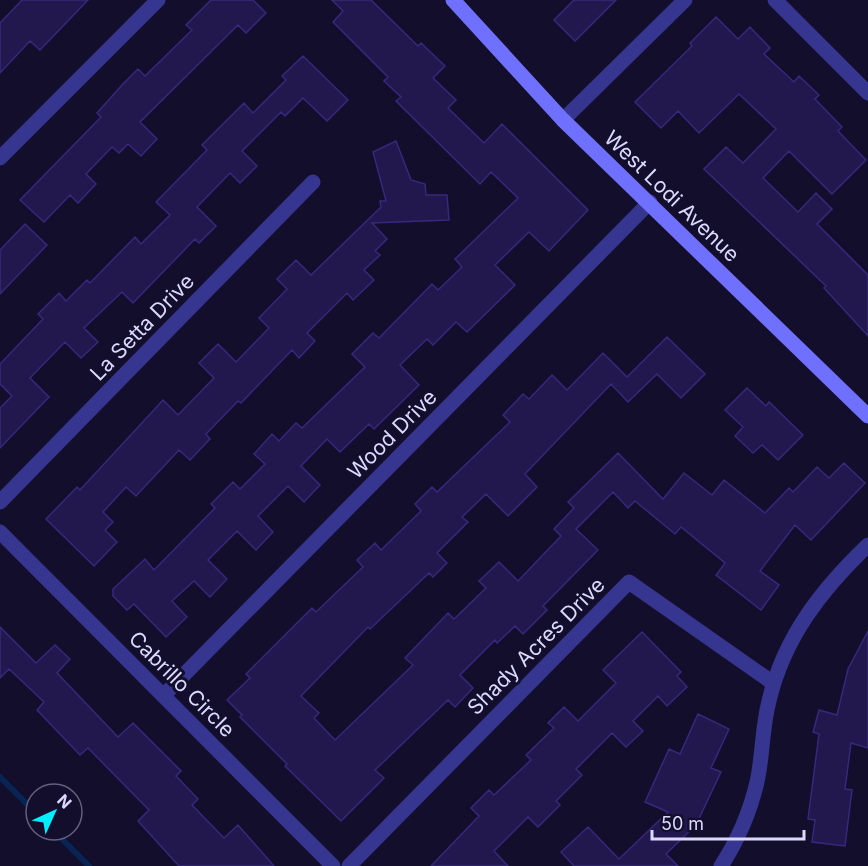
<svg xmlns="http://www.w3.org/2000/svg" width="868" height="866" viewBox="0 0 868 866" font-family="Inter,sans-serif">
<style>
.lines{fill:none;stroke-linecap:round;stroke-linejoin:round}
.stream{stroke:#072452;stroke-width:6}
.building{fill:#22184e;stroke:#37287d;stroke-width:1.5}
.minor{stroke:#36358f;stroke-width:15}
.tertiary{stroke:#36358f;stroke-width:15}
.secondary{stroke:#7070ff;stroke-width:15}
.labels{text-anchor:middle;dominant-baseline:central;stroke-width:6;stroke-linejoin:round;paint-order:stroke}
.street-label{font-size:21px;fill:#dcd9ff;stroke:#120e2c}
</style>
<rect width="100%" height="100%" fill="#120e2c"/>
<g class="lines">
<path class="stream" d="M0 777 36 813
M53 830 89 866"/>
</g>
<path class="building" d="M22 0H88L40 50 30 41 0 73V23Z
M211 0H253L266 13 246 33 238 25 140 122 157 139 141 156 128 144 119 153 112 147 86 174 96 184 78 203 70 195 44 222 20 200 101 117 97 113 122 85 138 69 145 76 192 30 186 25Z
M332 0H371L418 46 421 43 445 66 433 78 456 100 448 108 484 143 502 124 588 210 549 251 529 232 495 265 515 285 467 332 456 322 433 345 427 339 400 365 419 385 374 429 369 424 340 452 327 439 301 466 320 485 304 502 288 486 258 516 273 532 256 550 237 531 208 560 227 579 210 597 194 581 172 601 187 617 166 637 134 604 127 610 113 596V589L145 559 154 570 215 508 211 504 233 482 240 489 265 464 254 454 272 434 279 441 296 423 302 428 365 367 352 354 373 333 379 338 432 284 438 290 462 267 455 259 518 198 491 172 480 184 396 101 401 97 384 81 388 77 333 22 343 11Z
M574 0H616L575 41 554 20Z
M716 17 738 39 750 27 770 48 764 54 794 82 799 76 819 95 815 99 842 127 838 131 866 160 832 194 789 151 763 178 798 212 816 193 832 209 817 224 868 275V336L824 288 826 286 704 169 726 147 743 163 776 129 739 94 699 133 678 111 661 128 635 102 692 46 690 43Z
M303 56 348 100 327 121 303 98 285 116 281 112 242 151 257 166 240 183 230 173 197 207 216 226 199 243 195 239 133 303 122 292 84 328 98 342 81 358 65 342 30 378 49 397 0 448V408L12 396 0 384V364L43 319 38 314 59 293 66 301 87 280 90 283 135 237 141 244 170 215 156 202 207 150 202 145 244 103 253 113 286 80 282 76Z
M396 141 411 180 425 184 426 195H447L449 220 372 223 387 239 375 251 380 255 364 270 374 280 353 300 347 293 307 333 315 341 299 358 292 350 241 403 238 401 206 434 210 439 190 460 179 450 136 496 126 487 103 512 113 522 105 530 117 542 94 566 46 519 77 487 80 490 163 400 178 415 214 378 199 363 218 344 236 362 269 328 259 318 287 289 277 279 296 260 311 275 381 207 380 201H386L373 152Z
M25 224 47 245 0 294V250Z
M667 337 705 374 681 398 657 374 628 402 611 384 525 474 537 487 508 516 486 494 462 517 468 522 437 553 447 563 433 577 429 573 370 629 368 627 301 696 319 713 314 718 335 740 413 665 405 658 448 613 454 619 486 588 479 581 499 562 518 581 561 536 554 529 574 508 568 502 618 453 663 499 684 473 712 495 724 480 765 513 789 488 793 492 817 467 829 478 844 463 865 483 811 540 795 525 760 571 779 585 761 610 716 575 725 563 681 527 675 534 635 501 628 508 613 492 576 529 598 550 543 606 547 610 523 634 515 626 497 643 495 640 460 675 473 688 455 707 448 700 375 770 384 778 341 821 285 766 287 764 240 717 242 715 227 700 250 678 246 674 312 608 316 612 363 567 357 560 375 543 381 550 421 511 415 504 432 487 437 492 510 422 503 415 523 394 529 399 552 375 567 390 603 353 627 377Z
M747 388 766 406 769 402 803 435 778 460 762 445 753 453 735 436 743 427 725 410Z
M0 627 36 663 55 645 70 659 57 673 118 737 133 723 181 771 176 776 198 799 192 805 224 838 238 825 274 866H179L138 821 149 810 88 748 80 755 37 710 44 702 9 669 0 678Z
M868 631V748L851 743 845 789 852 790 845 846 812 842 815 820 808 819 819 734 813 732 819 710 837 715 848 669Z
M642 632 681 672 677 676 687 687 667 706 658 696 633 721 643 731 626 747 612 733 576 769 582 775 556 801 560 805 538 827 528 817 494 851 508 866H431L479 816 471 808 489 790 494 795 531 760 526 755 554 728 548 723 564 707 578 721 616 683 603 670Z
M698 714 729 729 711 768 721 772 696 825 666 854 678 866H574L561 852 588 827 619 859 668 812 645 802 669 749 680 754Z"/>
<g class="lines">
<path class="minor" d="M775 0 868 93
M563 120 685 0
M0 158 158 0
M0 502 313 182
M0 532 333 866
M164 695 650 202
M349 866 629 582 773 683"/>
<path class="tertiary" d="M721 866C738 840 750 812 757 782 763 755 762 727 769 701 784 637 822 589 868 545"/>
<path class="secondary" d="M453 0 563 120 868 416"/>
</g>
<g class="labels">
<g class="street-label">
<text transform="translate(672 196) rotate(44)">West Lodi Avenue</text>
<text transform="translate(142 327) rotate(-46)">La Setta Drive</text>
<text transform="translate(392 434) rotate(-45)">Wood Drive</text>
<text transform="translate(536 646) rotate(-45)">Shady Acres Drive</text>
<text transform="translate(182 684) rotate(45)">Cabrillo Circle</text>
</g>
</g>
<g transform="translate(54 812) rotate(45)"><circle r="28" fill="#120e2c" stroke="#635f80" stroke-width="1.5"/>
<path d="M0-4.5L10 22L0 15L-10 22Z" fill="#05ecff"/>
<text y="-9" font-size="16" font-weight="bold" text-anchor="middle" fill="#dcd9ff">N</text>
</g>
<path d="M652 830v9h152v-9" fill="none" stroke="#dcd9ff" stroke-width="3"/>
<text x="661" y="830" font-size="18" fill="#dcd9ff" stroke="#120e2c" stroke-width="4.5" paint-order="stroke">50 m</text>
</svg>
